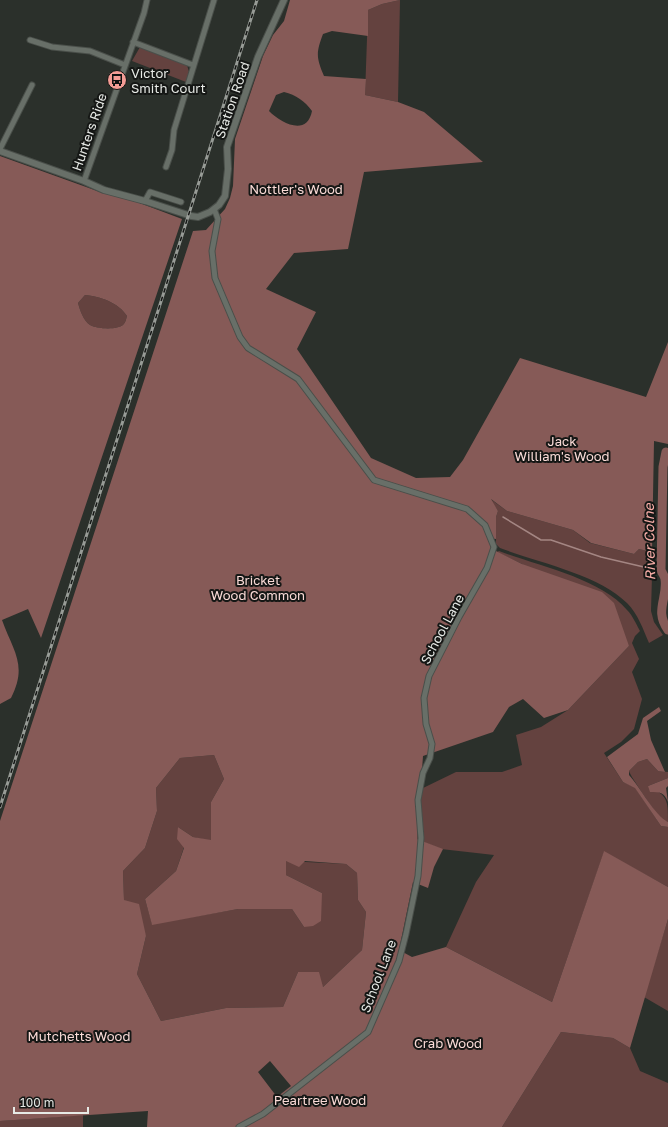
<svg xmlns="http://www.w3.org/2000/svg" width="668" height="1127" viewBox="0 0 668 1127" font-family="'Golos Text',sans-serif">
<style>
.green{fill:#64423f}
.forest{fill:#865a57;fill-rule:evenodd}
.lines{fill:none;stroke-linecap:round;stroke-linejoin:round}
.stream{stroke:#a48683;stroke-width:1.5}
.river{stroke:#875b58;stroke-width:9}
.minor-casing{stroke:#4a4f4a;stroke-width:7}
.tertiary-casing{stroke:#4a4f4a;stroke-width:8}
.minor{stroke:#686f68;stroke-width:5}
.tertiary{stroke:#686f68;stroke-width:6}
.rail-casing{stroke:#989c97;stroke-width:3}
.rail{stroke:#151715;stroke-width:1.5;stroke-dasharray:4.5;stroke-linecap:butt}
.labels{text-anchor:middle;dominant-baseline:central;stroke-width:4;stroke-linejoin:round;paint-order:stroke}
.poi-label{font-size:13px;fill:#e7eae6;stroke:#151715;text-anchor:start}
.street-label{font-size:13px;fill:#e7eae6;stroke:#151715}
.park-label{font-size:13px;fill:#fadbd7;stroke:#151715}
.water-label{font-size:14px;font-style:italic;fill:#f7ada7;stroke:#151715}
</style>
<rect width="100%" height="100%" fill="#2b302b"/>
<path class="green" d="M400 0 398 102 365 95 368 10 382 4Z
M140 47 187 65 189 72 186 82 132 61Z
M85 295C100 296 119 303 127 316 126 319 126 322 123 325 117 330 97 329 90 325 83 320 80 310 78 303Z
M489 498 507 511 573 530 590 543 634 554 639 549 648 551 652 576 651 611 654 622 663 635 649 643C643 629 638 614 627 603 600 575 537 562 500 548L496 544V517L498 511Z
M499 551C538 566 600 578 627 610 633 616 636 624 640 631L635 636 632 643 639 659 632 672 642 699 634 729 621 742 604 753 623 782 635 787 661 826 668 827V887L604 852 552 1002 446 947 476 882 494 855 441 849 417 839 421 789 456 772H502L522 765 516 735 541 727 568 710 629 646 522 564 497 552Z
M214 755 224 779 211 802V841L193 837 178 827 184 847 176 871 145 899 152 924 238 909H292L304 927 322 893 286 875V861L346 864 357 873 358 900 366 912 362 950 323 987 298 972 283 1007 226 1008 161 1021 137 974 146 936 124 900 123 871 145 848 157 811 156 788 180 758Z
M647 759 658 771 668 772V778L648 786C668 796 668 800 668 822 666 821 664 821 662 820 658 817 629 774 629 771L638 762Z
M668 919V1011L644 997Z
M561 1032 613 1038 630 1048 640 1071 668 1083V1127H502Z
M83 1115V1127H0V1121Z"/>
<path class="forest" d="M290 0H400L382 4 368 10V36L332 31 323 34C316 53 316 57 324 76L366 79 365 95 398 102 424 112 483 162 364 172 348 249 294 253 266 289 316 312 297 349 371 458 416 478 450 477 463 460 520 358 646 397 668 342V444L654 441 652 552 639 549 634 554 591 543 573 530 507 511 491 499 498 511 496 517V539L489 538 492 549 522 564 602 592 614 603 629 646 568 710 544 718 523 699 509 707 493 732 423 756 417 839 443 849 434 867 428 888 413 882 399 950 412 957 446 947 552 1002 604 851 668 887V919L630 1048 613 1038 561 1032 502 1127H147L148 1111 0 1121V821L193 231 206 230 225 209 230 198 233 186 235 139 263 56 273 35 284 21ZM284 92C296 95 305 101 312 111 307 137 281 123 269 111L276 95ZM214 755 224 779 211 802V840L193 837 178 827 177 839 184 848 176 871 145 899 152 925 238 909H292L304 927 313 926 321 921 322 893 286 875V861L299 867 305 861 346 864 357 873 358 900 366 912 362 950 323 987 319 972H298L283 1007 226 1008 161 1021 137 974 146 936 139 904 124 900 123 871 145 848 157 811 156 788 180 758ZM270 1061 291 1086 277 1097 258 1072Z
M0 156 100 192 137 202 182 219 41 638 28 609 2 620C13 651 28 665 11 698L0 704ZM85 295C100 296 119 303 127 316 126 319 126 322 123 325 117 330 97 329 90 325 83 320 80 310 78 303Z
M659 707 661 711 647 721 651 740 665 772 658 771 647 759 638 762 629 771V775C640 787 655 816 668 822V827L661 826 635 788 623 782 607 757 638 734 643 718Z
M668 778V786L666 788 668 802C664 792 660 792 650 792L648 786Z"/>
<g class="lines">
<path class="stream" d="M503 517 541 540H551L601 557 661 571"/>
<path class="river" d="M668 453 666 452 663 467 661 570C662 573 665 577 665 579 668 598 654 611 668 630"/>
<defs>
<path id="minor" d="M30 40 52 47 90 51 125 65
M133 42 193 65
M0 149 32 85
M166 167 172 150 174 130 214 0
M84 181 144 13 147 0
M145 201 150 192 181 202
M214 209 218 219 212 251 215 278 240 337 248 348 298 379 374 480 467 509 485 525 494 547 487 568 459 617 429 676 424 698 426 724 432 744 430 758 423 773 418 800 421 838 418 876 406 934 399 961 368 1032 263 1114 239 1127"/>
<path id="tertiary" d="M0 151 84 181 104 190 145 201 191 216 198 217 210 212 219 205 225 196 228 169 227 147 258 57 284 0"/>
</defs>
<use href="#minor" class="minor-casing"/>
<use href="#tertiary" class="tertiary-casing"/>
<use href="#minor" class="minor"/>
<use href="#tertiary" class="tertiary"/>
<defs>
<path id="rail" d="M0 807 257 0"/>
</defs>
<use href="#rail" class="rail-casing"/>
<use href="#rail" class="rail"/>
</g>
<defs>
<symbol id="bus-disc" viewBox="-11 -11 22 22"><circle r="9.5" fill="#f59c95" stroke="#151715"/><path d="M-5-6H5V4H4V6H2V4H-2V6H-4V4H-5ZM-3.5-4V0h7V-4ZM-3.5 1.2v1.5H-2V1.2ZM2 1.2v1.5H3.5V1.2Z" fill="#111"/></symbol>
</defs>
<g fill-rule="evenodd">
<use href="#bus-disc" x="106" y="69" width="22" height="22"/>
</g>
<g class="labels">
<g class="poi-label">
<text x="131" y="73">Victor<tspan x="131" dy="15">Smith Court</tspan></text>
</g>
<g class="street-label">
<text transform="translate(232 100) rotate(-71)">Station Road</text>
<text transform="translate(89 132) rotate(-71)">Hunters Ride</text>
<text transform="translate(442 629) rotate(-62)">School Lane</text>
<text transform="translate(378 976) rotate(-69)">School Lane</text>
</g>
<g class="park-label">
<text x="296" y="189">Nottler's Wood</text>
<text x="562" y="441">Jack<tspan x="562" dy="15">William's Wood</tspan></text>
<text x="258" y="580">Bricket<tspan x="258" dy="15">Wood Common</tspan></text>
<text x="79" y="1036">Mutchetts Wood</text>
<text x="448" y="1043">Crab Wood</text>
<text x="320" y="1100">Peartree Wood</text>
</g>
<g class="water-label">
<text transform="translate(649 542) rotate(-91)">River Colne</text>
</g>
</g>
<path d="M14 1107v6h74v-6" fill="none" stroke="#e7eae6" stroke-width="2"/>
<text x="20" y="1107" font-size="12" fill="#e7eae6" stroke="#151715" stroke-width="3" paint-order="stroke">100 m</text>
</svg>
